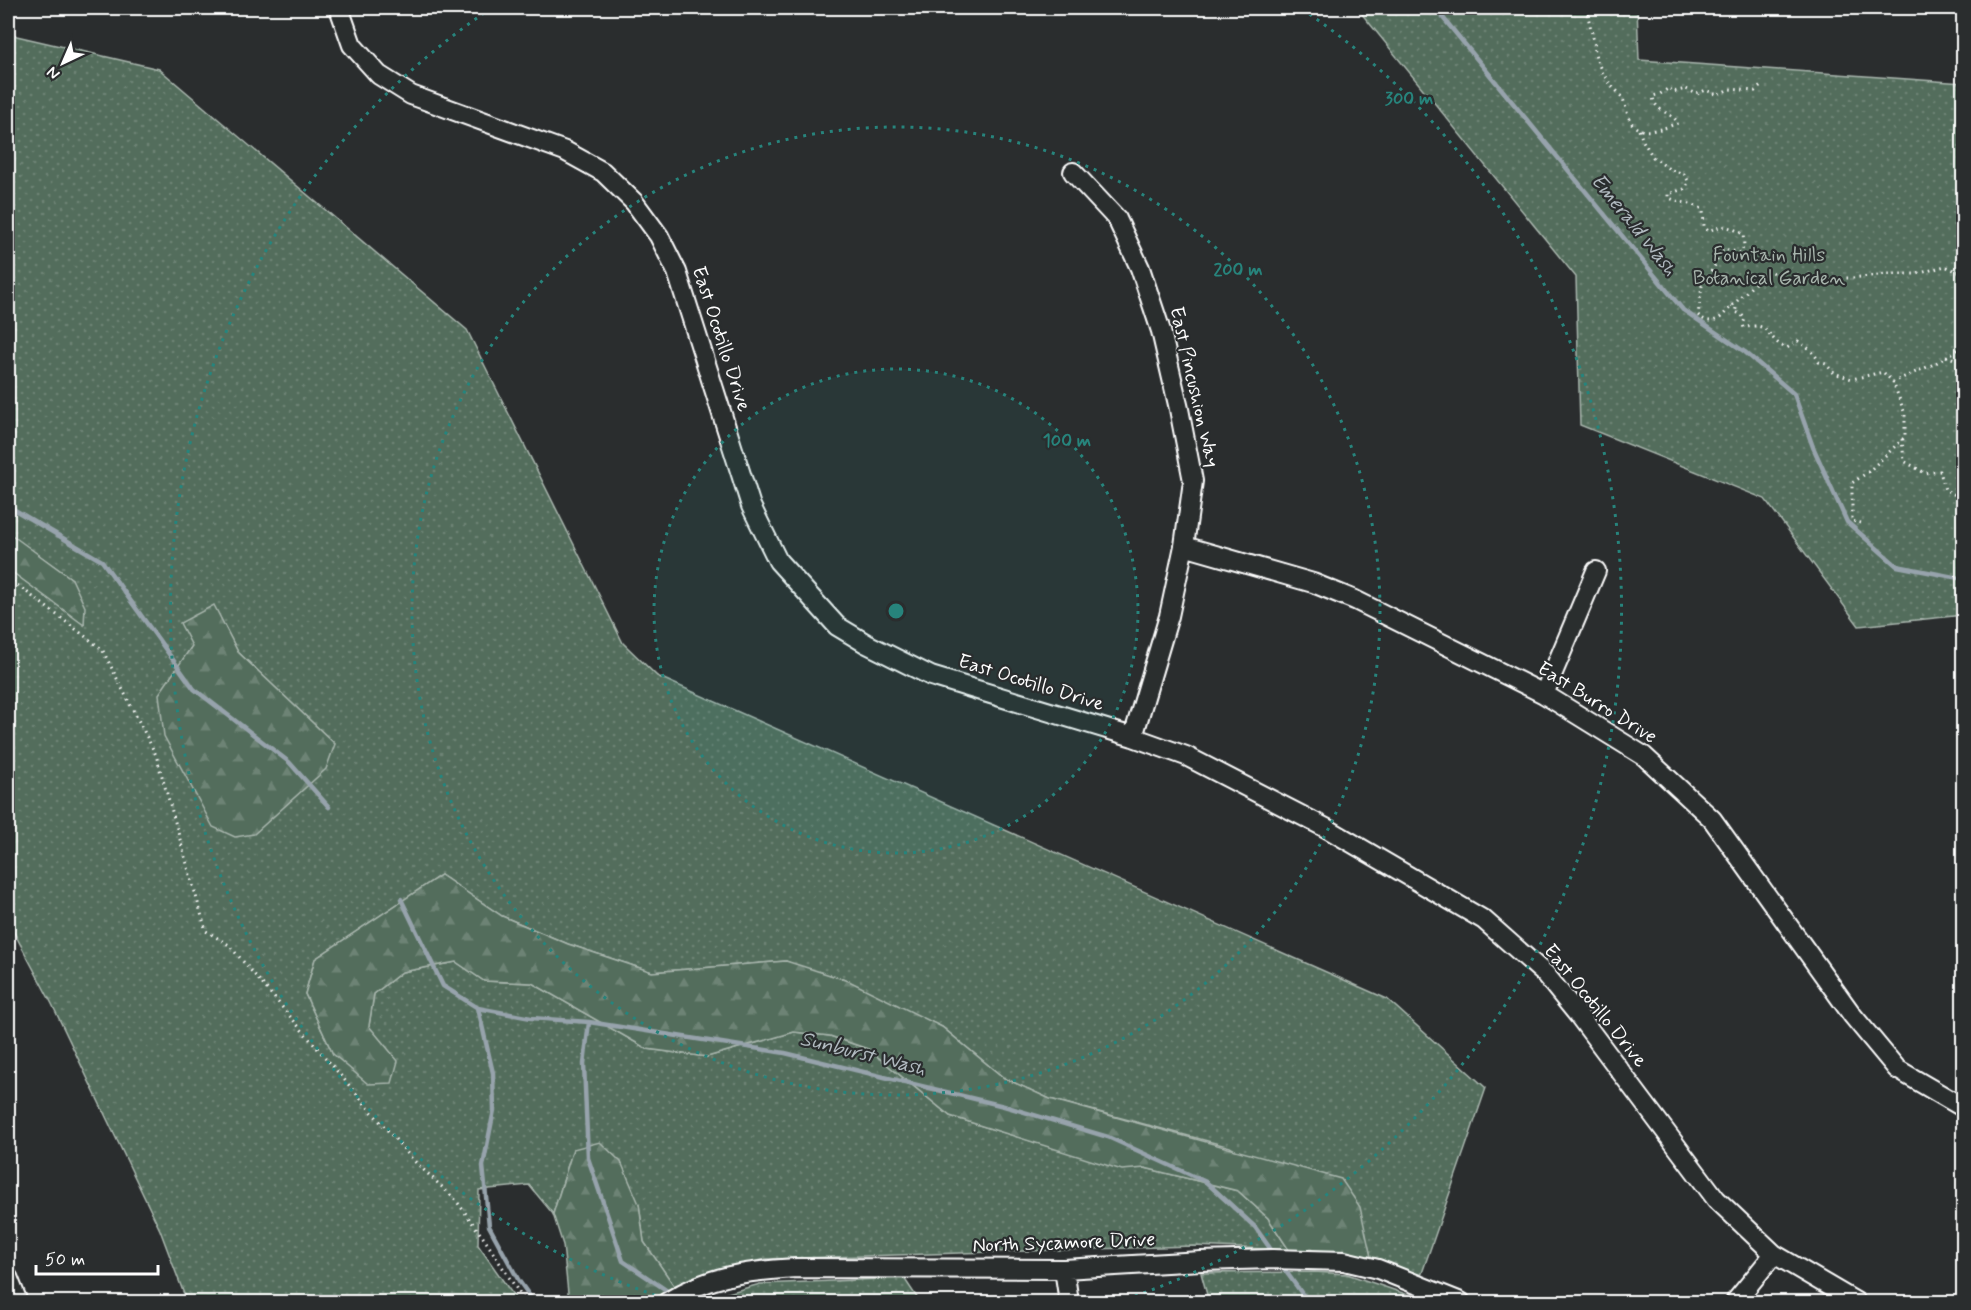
<svg xmlns="http://www.w3.org/2000/svg" width="1971" height="1310" viewBox="0 0 1971 1310" font-family="Mynerve,sans-serif">
<style>
.grass{fill:url(#grass-dots);stroke:#a9b6ae;stroke-width:1.5;fill-rule:evenodd}
.forest{fill:url(#forest-firs);stroke:#a9b6ae;stroke-width:1.5}
.lines{fill:none;stroke-linecap:round;stroke-linejoin:round}
.stream{stroke:#97a3ac;stroke-width:4.5}
.minor-casing{stroke:#fff;stroke-width:22}
.path{stroke:#fff;stroke-width:3;stroke-dasharray:1.5 4.5;stroke-linecap:butt}
.minor{stroke:#2a2d2e;stroke-width:18}
.ring{fill:none;stroke:#27847c;stroke-width:3;stroke-dasharray:3 6}
.labels{text-anchor:middle;dominant-baseline:central;stroke-width:4.5;stroke-linejoin:round;paint-order:stroke}
.park-label{font-size:20px;fill:#a9b6ae;stroke:#2a2d2e}
.street-label{font-size:20px;fill:#fff;stroke:#2a2d2e}
.water-label{font-size:21px;font-style:italic;fill:#b1bac0;stroke:#2a2d2e}
.centre{fill:#27847c;stroke:#2a2d2e;stroke-width:3}
.ring-label{font-size:18px;text-anchor:middle;font-weight:bold;fill:#27847c;stroke:#2a2d2e;stroke-width:4.5;stroke-linejoin:round;paint-order:stroke}
</style>
<defs>
<pattern id="grass-dots" width="8" height="8" patternUnits="userSpaceOnUse" patternTransform="scale(1.5)"><rect width="8" height="8" fill="#536d5c"/><path d="M2 2h.1M6 6h.1" fill="none" stroke="#6d8374" stroke-width="1.8" stroke-linecap="round"/></pattern>
<pattern id="forest-firs" width="22" height="20" patternUnits="userSpaceOnUse" patternTransform="scale(1.5)"><rect width="22" height="20" fill="#536d5c"/><path d="M5 1l3.5 6h-7zM16 11l3.5 6h-7z" fill="#6d8374"/></pattern>
</defs>
<rect width="100%" height="100%" fill="#2a2d2e"/>
<filter id="ink" filterUnits="userSpaceOnUse"><feTurbulence type="fractalNoise" baseFrequency=".0167" numOctaves="2"/><feDisplacementMap in="SourceGraphic" scale="12" xChannelSelector="R" yChannelSelector="G"/><feConvolveMatrix kernelMatrix="1 2 1 2 8 2 1 2 1" color-interpolation-filters="sRGB"/></filter>
<g filter="url(#ink)">
<path class="grass" d="M1357 8H1637L1639 60 1963 83V615L1859 626 1765 499 1580 425 1576 277Z
M8 34 159 69 467 330 623 643 657 676 1387 999 1486 1088 1421 1276 1371 1257 1365 1233 1230 1147 1050 1099 1004 1078 942 1027 786 961 652 972 568 944 502 916 441 875 315 959 305 994 333 1054 369 1026 374 994 402 972 456 962 484 981 532 983 647 1049 707 1057 794 1032 830 1036 868 1049 950 1116 1122 1169 1145 1168 1238 1191 1268 1218 1289 1250 1193 1246 766 1259 721 1270 675 1287 644 1242 639 1204 573 1149 553 1214 529 1185 479 1190 478 1245 518 1302H187L160 1230 52 1004 8 921V569L84 624 72 579 8 533ZM214 606 238 652 335 744 160 694 192 646Z
M1314 1272 1347 1274 1429 1302H1373L1367 1299 1329 1298 1321 1302H1209L1201 1273Z
M904 1278 920 1302H696L760 1284Z"/>
<path class="forest" d="M9 533 72 579 85 607 84 625 8 569Z
M214 605 238 652 335 744 326 769 254 834 235 837 213 827 164 736 159 694 192 646 180 623Z
M441 875 502 916 568 944 652 972 786 961 849 981 942 1027 1004 1078 1050 1099 1341 1179 1360 1207 1371 1257 1335 1251 1289 1250 1268 1218 1238 1191 1145 1168 1122 1170 950 1116 868 1049 830 1036 794 1032 707 1057 647 1049 532 983 484 981 456 962 402 972 374 994 369 1026 398 1061 392 1083 368 1084 333 1054 305 994 315 959Z
M600 1142 621 1162 639 1204 644 1242 675 1287 653 1302H569L563 1245 553 1214 573 1149Z"/>
<g class="lines">
<path class="stream" d="M1435 8 1683 310 1745 352 1794 394 1813 447 1847 522 1897 566 1964 579
M8 506 102 561 194 689 289 762 329 807
M401 899 443 986 478 1008 531 1018 589 1022 785 1053 1004 1106 1108 1137 1206 1182 1255 1227 1274 1254
M478 1008 493 1073 494 1110 483 1166 489 1226 519 1281 534 1302
M589 1022 584 1064 588 1158 623 1261 672 1294
M1282 1266 1308 1302"/>
<defs>
<path id="minor" d="M339 8 352 45 379 75 411 95 565 151 603 172 634 202 659 236 677 272 751 506 778 561 837 626 867 644 931 676 1133 737 1186 756 1328 829 1484 920 1545 974 1579 1016 1716 1199 1774 1254 1856 1302
M1073 172 1117 219 1140 268 1161 331 1179 409 1193 481 1184 546 1169 616 1133 737
M1184 546 1313 583 1355 600 1544 694 1644 756 1712 819 1853 1016 1897 1069 1964 1108
M1544 694 1596 571
M1064 1269 1069 1302
M8 1277 18 1302
M667 1302C710 1275 747 1271 797 1268L1064 1269 1201 1261 1272 1259 1344 1261 1378 1269 1461 1302
M1735 1302 1774 1254"/>
</defs>
<use href="#minor" class="minor-casing"/>
<path class="path" d="M1586 8 1595 46C1593 58 1604 76 1611 85 1615 89 1620 94 1623 99 1627 108 1627 122 1637 128 1648 135 1667 127 1678 123 1671 111 1654 112 1653 96L1660 94 1669 88 1673 92 1686 89 1697 94 1706 90 1717 95 1729 89 1755 91 1761 86
M1639 130 1643 141 1653 157 1669 169 1684 174 1689 182 1684 189 1668 194V197C1679 204 1694 202 1703 210L1704 226 1708 231C1725 224 1728 226 1743 234L1744 245 1741 253 1724 249 1717 256V262L1702 286 1698 315C1705 322 1713 323 1721 317L1768 270C1780 276 1787 287 1802 278H1852L1887 274H1917L1945 266 1958 272 1964 267
M1731 305 1736 308 1735 312 1741 314 1745 319 1743 324 1744 328C1771 319 1767 342 1787 348L1798 341C1806 347 1813 350 1819 362L1826 364 1834 373 1852 379 1883 372 1893 382 1934 364 1964 346
M1946 356 1957 360H1964
M1902 439 1904 461 1925 473 1940 471 1945 490 1964 499
M1861 523 1852 521V483L1868 472 1905 437V414L1893 382
M8 578 102 649 156 755 206 931 229 945 413 1160 455 1199 485 1240 525 1302"/>
<use href="#minor" class="minor"/>
</g>
</g>
<circle cx="896" cy="611" r="242" fill="#27847c" fill-opacity=".12"/>
<g class="ring">
<circle cx="896" cy="611" r="242"/>
<circle cx="896" cy="611" r="484"/>
<path d="M672 1301A726 726 0 0 1 490 9M1302 9A726 726 0 0 1 1120 1301"/>
</g>
<g class="labels">
<g class="park-label">
<text x="1769" y="255">Fountain Hills<tspan x="1769" dy="23">Botanical Garden</tspan></text>
</g>
<g class="street-label">
<text transform="translate(721 339) rotate(72)">East Ocotillo Drive</text>
<text transform="translate(1194 387) rotate(77)">East Pincushion Way</text>
<text transform="translate(1031 683) rotate(17)">East Ocotillo Drive</text>
<text transform="translate(1597 703) rotate(32)">East Burro Drive</text>
<text transform="translate(1595 1006) rotate(51)">East Ocotillo Drive</text>
<text transform="translate(1064 1243) rotate(-2)">North Sycamore Drive</text>
</g>
<g class="water-label">
<text transform="translate(1634 225) rotate(51)">Emerald Wash</text>
<text transform="translate(863 1054) rotate(14)">Sunburst Wash</text>
</g>
</g>
<circle cx="896" cy="611" r="9" class="centre"/>
<g class="ring-label">
<text x="1409" y="104">300 m</text>
<text x="1238" y="275">200 m</text>
<text x="1067" y="446">100 m</text>
</g>
<rect width="1971" height="1310" fill="none" stroke="#2a2d2e" stroke-width="30"/>
<rect x="15" y="15" width="1941" height="1280" fill="none" stroke="#fff" stroke-width="2" filter="url(#ink)"/>
<g transform="translate(63 63) rotate(224)" stroke="#2a2d2e" stroke-width="4.5" paint-order="stroke">
<path d="M0-4.5L10 22L0 15L-10 22Z" fill="#ffffff"/>
<text y="-9" font-size="16" font-weight="bold" text-anchor="middle" fill="#ffffff">N</text>
</g>
<path d="M36 1265v9h122v-9" fill="none" stroke="#ffffff" stroke-width="3"/>
<text x="45" y="1265" font-size="18" fill="#ffffff" stroke="#2a2d2e" stroke-width="4.5" paint-order="stroke">50 m</text>
</svg>
